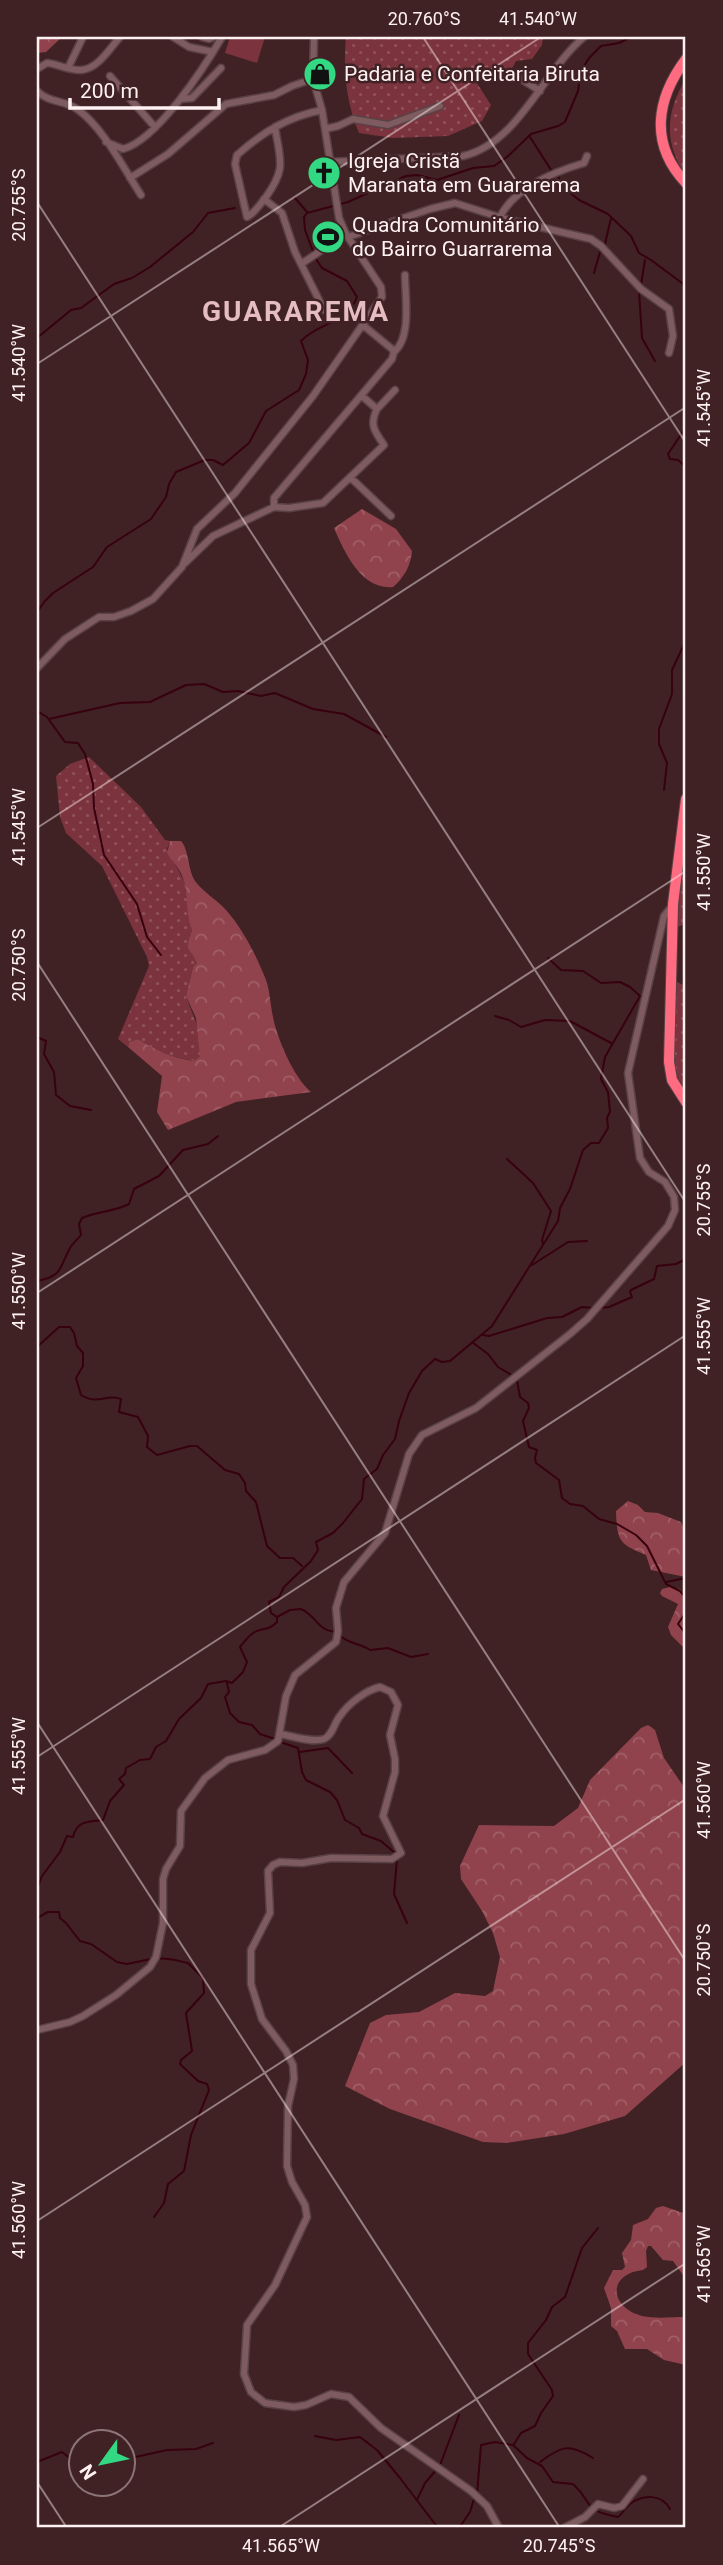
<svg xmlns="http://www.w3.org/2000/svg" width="723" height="2565" viewBox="0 0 723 2565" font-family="Roboto,sans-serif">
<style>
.grass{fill:url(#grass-dots)}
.forest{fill:url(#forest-crowns)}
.pitch{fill:#7b333d}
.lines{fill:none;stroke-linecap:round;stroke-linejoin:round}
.stream{stroke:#37010e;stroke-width:2}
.minor-casing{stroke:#594145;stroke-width:9}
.highway-casing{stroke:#594145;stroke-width:12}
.minor{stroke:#7e5b5e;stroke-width:6}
.highway{stroke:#ff6c82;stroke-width:10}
.ticks{fill:none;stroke:#fef1f2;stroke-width:2;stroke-opacity:0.45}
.labels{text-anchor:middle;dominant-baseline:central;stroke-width:5;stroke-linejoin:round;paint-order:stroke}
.poi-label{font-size:21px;fill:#fef1f2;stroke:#402225;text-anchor:start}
.district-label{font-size:28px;font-weight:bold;letter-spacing:2px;fill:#e5bdc0;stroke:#402225}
.neatline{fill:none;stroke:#fef1f2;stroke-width:2.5}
.ticks-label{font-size:18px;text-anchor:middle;fill:#fef1f2}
</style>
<defs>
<pattern id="grass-dots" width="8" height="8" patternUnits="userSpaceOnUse" patternTransform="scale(1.75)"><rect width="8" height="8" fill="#7b333d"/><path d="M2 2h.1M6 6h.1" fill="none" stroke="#8f515a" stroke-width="1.8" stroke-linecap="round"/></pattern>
<pattern id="forest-crowns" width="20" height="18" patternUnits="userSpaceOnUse" patternTransform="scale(1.75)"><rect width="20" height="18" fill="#90434d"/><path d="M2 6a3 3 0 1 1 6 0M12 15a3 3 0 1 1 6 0" fill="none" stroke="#a15f67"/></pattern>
</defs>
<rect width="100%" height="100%" fill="#402225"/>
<path class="grass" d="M346 37H543L542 45 532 59 516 61 509 74 478 66 471 74 491 105 482 121 448 136 393 138 359 133C346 102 343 70 346 37Z
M686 78V174C680 169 678 162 675 155 664 127 672 102 686 78Z
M89 757 141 807 165 840 170 841 167 849 184 881 192 930 190 937 197 963 193 967 186 996C194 1019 202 1030 200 1056L194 1061 162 1054 138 1039 129 1042 128 1047 118 1039 149 966 147 957 102 866 66 833 60 817 56 776 70 764Z
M686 835V924L677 927 680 880Z
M672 980 686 986V1095C664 1063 672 1017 672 980Z"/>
<path class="forest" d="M37 37H62L46 52 37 53Z
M362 509 396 529 412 551C411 565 404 578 393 587 361 590 345 553 334 528Z
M170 841H181C189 850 188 870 195 881 203 892 217 900 226 910 242 928 255 953 264 975 270 988 270 1003 273 1017 277 1038 294 1078 311 1092L236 1102 168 1130 157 1112 162 1076 128 1047 129 1042 138 1039C159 1052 170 1057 194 1061L200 1056 196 1018 186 996 193 967 197 963C189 943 184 956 192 930 186 914 188 898 184 881 181 870 173 862 167 853Z
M628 1501 638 1505 645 1512 658 1513 681 1522 686 1533V1577L651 1570 646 1555C619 1544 617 1541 616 1511Z
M670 1587 680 1589 686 1597V1650L671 1635 668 1627 678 1604 662 1596 660 1593 662 1589Z
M648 1725 655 1730 664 1758 686 1790V2062L625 2116 564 2134 507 2143 483 2142 390 2109 345 2086 370 2023 386 2015 419 2012 455 1993 485 1996 493 1991 500 1957 493 1933 482 1911 461 1879 460 1866 479 1825 554 1826 578 1808 590 1780 641 1728Z
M663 2206 686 2214V2275H683L673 2261 663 2260 651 2246H648L646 2251 647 2267 643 2270C606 2274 610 2308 642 2316 655 2319 673 2317 686 2317V2365L664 2360 647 2349H625L617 2331 611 2326V2308L604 2288 613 2270H622L625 2267 622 2253 631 2240 633 2225 648 2219 656 2208Z"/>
<path class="pitch" d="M230 37H265L257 63 225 53Z
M334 225 341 236 323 248 315 237Z"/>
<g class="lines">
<path class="stream" d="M530 137 553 173
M558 176 562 186 579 200 608 214 631 236 639 253 651 260 686 286
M295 198 307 212
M307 213 304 217 305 230 314 254
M307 213 348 202 406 176 417 175 437 180 473 168 494 166 507 157 531 134 558 126 565 122 578 91 581 71 589 58 601 46 619 43 631 37
M605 244 611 218
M594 273 600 252
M641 285 645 260
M639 291 642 338 655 361
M37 338 71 310 81 308 114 284 132 278 150 267 193 232 208 213 235 208
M686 339V345
M686 427 668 454 670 459 678 460 686 467
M37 612 45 601 53 593 93 567 107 547 151 519 166 497 169 484 176 472 205 460H213L223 465 249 443 266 411 299 390 306 374 308 360 301 341C319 322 347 324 357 297L347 281 322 268 316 259
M37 711 47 717 65 742 78 743 85 754 93 784 94 808 104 855 137 904 147 937 161 955
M49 719 120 703 150 702 186 685 204 684 223 692 238 691 261 696 275 693 313 709 344 714 386 737
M664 790 667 763 659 744V729L672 694V670L686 640
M495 1016 509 1020 521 1027 545 1020 570 1021 611 1043
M37 1037 46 1041 44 1054 54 1072 56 1095 70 1106 91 1110
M507 1159 533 1183 551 1211 542 1240 543 1244
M532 1265 568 1242 587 1241
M37 1281C63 1276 59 1268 70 1248 73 1243 78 1239 81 1235L79 1224 82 1218C98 1211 114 1212 129 1204L134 1189 159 1176 183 1150 208 1144 218 1136
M599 1308 609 1307 632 1297 630 1292 631 1290 654 1279 657 1266 676 1264 686 1259
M483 1335 489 1336 547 1318 562 1317 582 1307 594 1308
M472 1342 488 1354 498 1367 513 1376
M37 1347 59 1327H70L74 1333 77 1346 83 1353V1366L76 1378 81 1395C99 1406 106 1393 121 1399L119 1412 138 1417 148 1436 147 1447 157 1455 190 1446H197L225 1470 239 1474 245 1483 246 1491 256 1502 267 1546 280 1558H293L302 1566
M517 1380 520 1397 528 1403 529 1408 523 1421 529 1447 537 1450 535 1458 536 1463 559 1480 562 1498 570 1504 583 1506 599 1519 617 1524 636 1535 647 1546 666 1584 680 1591 686 1598
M666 1582 686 1578
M686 1612 678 1624 686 1634
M277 1617 271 1613 269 1602 279 1597 284 1587 311 1561 318 1550 316 1542 333 1533 343 1523 362 1499 364 1479 377 1469 383 1455 395 1439 399 1421 409 1393 422 1371 435 1359 442 1362 450 1361 492 1326 558 1221 560 1208 570 1189 583 1150 591 1143H599L608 1128 607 1118 610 1112 608 1092 601 1079 605 1057 640 996 630 987 620 982 601 983 583 971 561 970 548 958
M340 1636C350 1644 359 1643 370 1650L388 1648 411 1657 428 1654
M227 1683 229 1692 225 1697 230 1713 239 1722 252 1725 260 1734 275 1739
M280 1742 298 1748 302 1772 306 1780 330 1792 337 1800 345 1820 359 1828 362 1834 381 1841 396 1854
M300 1752 328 1748 352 1773
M397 1859 394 1894 407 1923
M37 1889 42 1876 60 1852 67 1836 73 1837C77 1820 89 1822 103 1820L110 1801 124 1785 119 1779 125 1774 126 1768 140 1760 150 1759 156 1747 166 1741 179 1719 201 1698 208 1684 226 1681 232 1683 243 1672 247 1662 240 1647C246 1640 251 1632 260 1630 268 1628 270 1629 277 1622V1617L290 1610 301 1609C317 1616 316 1630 336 1632
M37 1918 48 1912H59L60 1918 66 1923 80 1941 91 1944 117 1962 127 1964 151 1959
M154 2217 164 2203 168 2184 184 2171 191 2135 209 2090 207 2084 198 2081 180 2064 181 2060 192 2051 186 2013 204 1993 203 1978 188 1963C178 1961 167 1957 157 1959
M315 2436 336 2440 360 2437 377 2450 400 2478 438 2528
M514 2444 521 2433 535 2426 541 2413 553 2396 552 2390 528 2354V2343L546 2320 552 2307 565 2297 582 2248 598 2228
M122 2460 167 2450 196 2449 213 2443
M37 2462 62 2452 71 2459H80
M540 2462C561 2446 569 2443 593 2458
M440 2465 459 2415
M477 2494 481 2445 495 2442 513 2445 527 2458 542 2466 553 2482 573 2484C594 2503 581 2510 618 2517 623 2513 625 2508 630 2504 643 2494 662 2494 670 2509
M417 2500 425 2483 437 2469
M459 2528 470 2512 474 2499"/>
<defs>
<path id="minor" d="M173 37 189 47 213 52
M202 37 209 39 213 37
M68 68 83 37
M37 69 47 63C58 64 70 71 81 70 98 69 110 48 120 37
M482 72 518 77 540 91
M110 76 154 126
M37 91C49 103 64 100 77 109 103 127 124 169 141 195
M181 99 192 98 221 68
M275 127C280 161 287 167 266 197 260 204 255 213 247 217L235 164 237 155C263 132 287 117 322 110
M325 129 338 126 353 119 388 125 440 106
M106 142 123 149C157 140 204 68 222 37
M328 162 463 156C519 143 543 71 584 37
M130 178 168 154 226 104 274 95 292 86 313 79
M264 199 282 213 295 252 324 310
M500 217C515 187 554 172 584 163L587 156
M348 237 430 209 455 203 505 219 591 239 601 246 641 289 669 309 673 336 669 353
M301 264 346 234
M394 352C412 337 405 297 405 275
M377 409 395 390
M351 478 391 516
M274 507V498L392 359 394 352 392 349 364 326
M185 563 213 536 274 507 289 508 323 503 384 445C375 432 369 425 377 409L362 396
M37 668 65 639 99 617H114L131 611 153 599 182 567 197 529 235 493 313 396 382 297 381 287 346 234 339 218 322 110 313 79 314 37
M280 1734C292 1736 312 1743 324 1739 333 1735 334 1723 340 1716 348 1704 366 1690 380 1687L391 1692 398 1705 390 1735 395 1759V1772L383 1816 401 1853 392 1859 331 1858 302 1863 280 1862 273 1865 268 1871 270 1913 251 1950V1984L262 2019 286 2051 293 2065 294 2079 288 2106 287 2166 292 2182 305 2205 307 2217 275 2285 247 2325 244 2374 251 2392 265 2403 294 2407 306 2405 331 2394 349 2397 381 2428 471 2491 487 2506 499 2528
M37 2030 70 2022 83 2016 116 1995 150 1967 156 1957 163 1923V1879L166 1869 180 1846 181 1811 205 1778 228 1760 265 1750 278 1741 286 1696 295 1675 336 1642 338 1631 336 1608 344 1582 385 1533 409 1454 422 1435 476 1408 570 1334 587 1319 668 1226 675 1210 674 1197 665 1182 649 1172 640 1158 628 1073 664 916 672 906
M564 2528 585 2517 598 2504 614 2508 622 2506 643 2479"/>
<path id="highway" d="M686 59C656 99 649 144 686 183
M686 799 673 904 669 1062 672 1080 686 1102"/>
</defs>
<use href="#minor" class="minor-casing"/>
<use href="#highway" class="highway-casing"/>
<use href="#minor" class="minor"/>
<use href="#highway" class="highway"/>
</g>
<path class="ticks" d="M423 37 686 443M37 202 686 1203M37 364 541 37M37 828 686 407M37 962 686 1962M37 1293 686 871M37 1722 560 2528M37 1757 686 1335M37 2221 686 1799M37 2482 67 2528M278 2528 686 2263"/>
<defs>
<symbol id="shop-disc" viewBox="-11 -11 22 22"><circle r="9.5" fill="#32d882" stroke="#402225"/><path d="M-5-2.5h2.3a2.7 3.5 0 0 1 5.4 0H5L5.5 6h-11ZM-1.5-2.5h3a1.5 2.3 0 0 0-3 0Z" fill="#111"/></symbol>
<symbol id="church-disc" viewBox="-11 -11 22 22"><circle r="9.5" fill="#32d882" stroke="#402225"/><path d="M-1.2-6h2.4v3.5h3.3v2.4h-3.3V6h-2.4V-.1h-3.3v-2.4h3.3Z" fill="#111"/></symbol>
<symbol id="stadium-disc" viewBox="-11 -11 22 22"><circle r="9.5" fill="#32d882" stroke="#402225"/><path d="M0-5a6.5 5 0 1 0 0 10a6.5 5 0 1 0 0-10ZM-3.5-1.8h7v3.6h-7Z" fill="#111"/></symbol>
</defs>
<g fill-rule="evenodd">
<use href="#shop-disc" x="301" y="55" width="38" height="38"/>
<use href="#church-disc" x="305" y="154" width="38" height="38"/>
<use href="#stadium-disc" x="309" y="218" width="38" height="38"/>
</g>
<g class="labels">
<g class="poi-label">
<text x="344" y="74">Padaria e Confeitaria Biruta</text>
<text x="348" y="161">Igreja Cristã<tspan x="348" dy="24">Maranata em Guararema</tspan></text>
<text x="352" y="225">Quadra Comunitário<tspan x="352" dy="24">do Bairro Guarrarema</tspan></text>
</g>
<g class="district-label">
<text x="296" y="311">GUARAREMA</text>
</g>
</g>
<rect width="723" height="2565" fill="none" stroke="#402225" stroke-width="77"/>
<g transform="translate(102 2463) rotate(237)"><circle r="33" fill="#402225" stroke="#8c7577" stroke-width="2"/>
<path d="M0-5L12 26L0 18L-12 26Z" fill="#32d882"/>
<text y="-10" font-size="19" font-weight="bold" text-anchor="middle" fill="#fef1f2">N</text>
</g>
<path d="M70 98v10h149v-10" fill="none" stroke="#fef1f2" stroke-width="3.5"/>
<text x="80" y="98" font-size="21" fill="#fef1f2" stroke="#402225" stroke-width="5" paint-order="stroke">200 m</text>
<rect x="38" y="38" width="646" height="2488" class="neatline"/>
<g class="ticks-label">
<text x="424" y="25">20.760°S</text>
<text x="538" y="25">41.540°W</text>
<text transform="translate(19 205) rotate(-90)" y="6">20.755°S</text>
<text transform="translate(19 363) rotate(-90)" y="6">41.540°W</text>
<text transform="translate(704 408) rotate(-90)" y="6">41.545°W</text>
<text transform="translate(19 827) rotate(-90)" y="6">41.545°W</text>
<text transform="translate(704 872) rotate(-90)" y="6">41.550°W</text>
<text transform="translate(19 965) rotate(-90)" y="6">20.750°S</text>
<text transform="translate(704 1200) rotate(-90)" y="6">20.755°S</text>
<text transform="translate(19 1291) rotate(-90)" y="6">41.550°W</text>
<text transform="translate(704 1336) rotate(-90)" y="6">41.555°W</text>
<text transform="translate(19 1756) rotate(-90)" y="6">41.555°W</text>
<text transform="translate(704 1800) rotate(-90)" y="6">41.560°W</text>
<text transform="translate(704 1960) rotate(-90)" y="6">20.750°S</text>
<text transform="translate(19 2220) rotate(-90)" y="6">41.560°W</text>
<text transform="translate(704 2264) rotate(-90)" y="6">41.565°W</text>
<text x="281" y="2552">41.565°W</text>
<text x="559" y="2552">20.745°S</text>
</g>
</svg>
